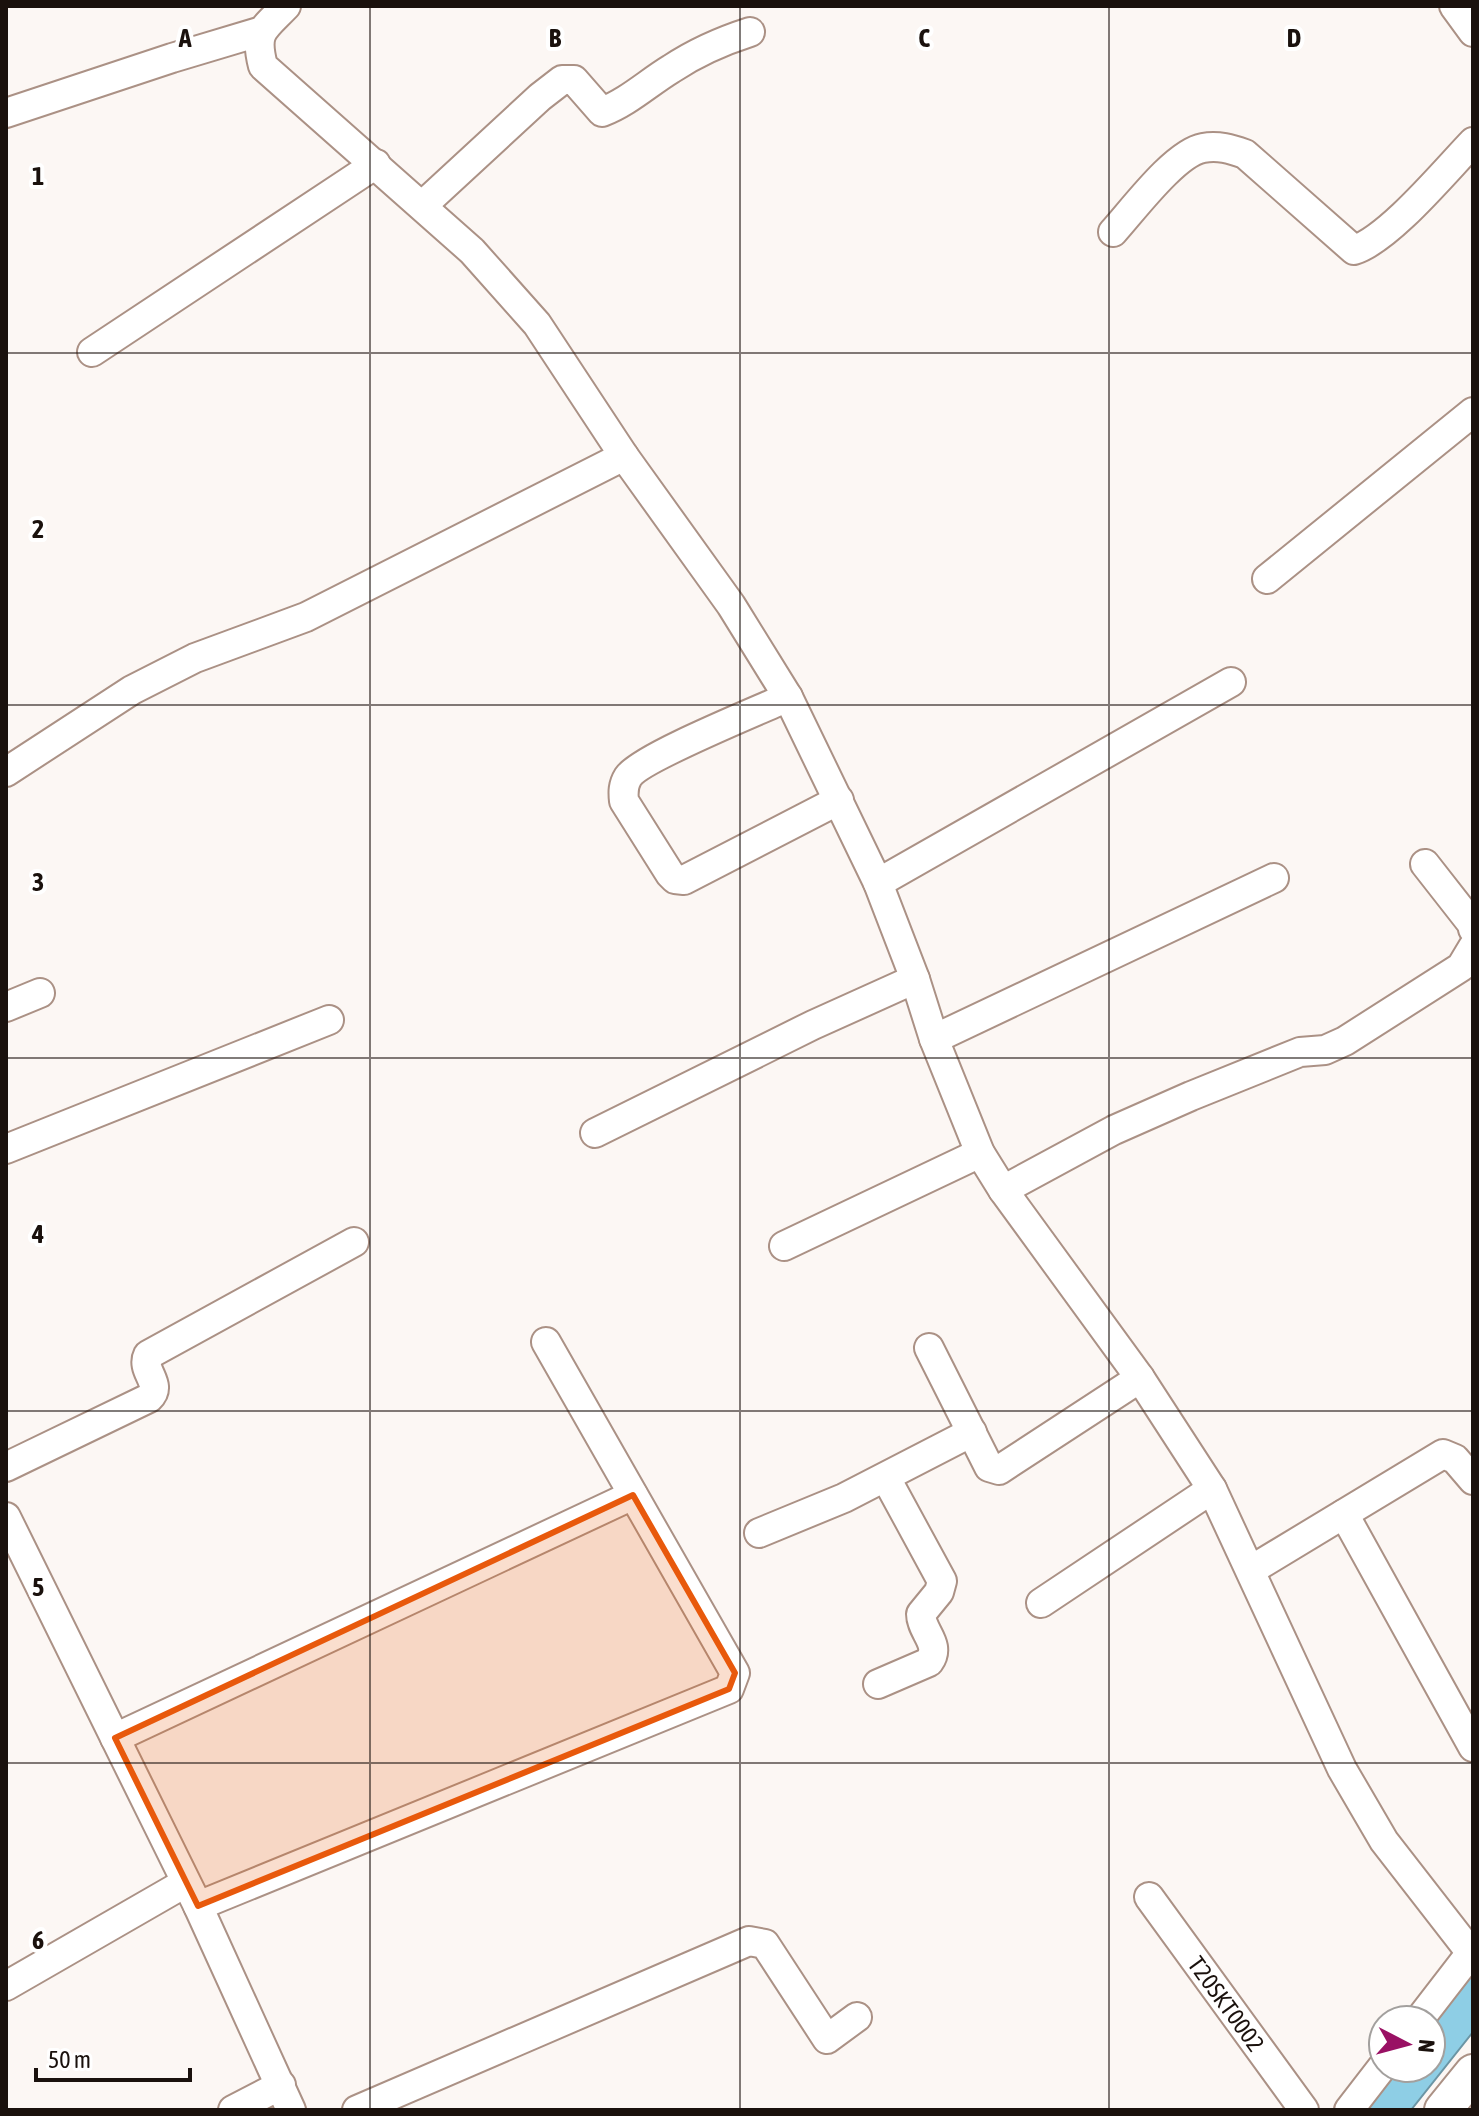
<svg xmlns="http://www.w3.org/2000/svg" width="1479" height="2116" viewBox="0 0 1479 2116" font-family="'Asap Condensed',sans-serif">
<style>
.water{fill:#8ecee5;stroke:#6b95a4;stroke-width:2}
.lines{fill:none;stroke-linecap:round;stroke-linejoin:round}
.minor-casing{stroke:#ab9185;stroke-width:32}
.major-casing{stroke:#ab9185;stroke-width:40}
.minor{stroke:#fff;stroke-width:28}
.major{stroke:#fff;stroke-width:36}
.marked{fill:#e8590c;fill-opacity:0.2;stroke:#e8590c;stroke-width:6;stroke-linejoin:round}
.grid{fill:none;stroke:#1a110d;stroke-width:2;stroke-opacity:0.55}
.labels{text-anchor:middle;dominant-baseline:central;stroke-width:8;stroke-linejoin:round;paint-order:stroke}
.street-label{font-size:24px;fill:#1a110d;stroke:#fff}
.grid-label{font-size:26px;text-anchor:middle;font-weight:bold;fill:#1a110d;stroke:#fff;stroke-width:8;stroke-linejoin:round;paint-order:stroke}
</style>
<rect width="100%" height="100%" fill="#fcf7f4"/>
<path class="water" d="M1473 1969V2032L1411 2110H1361L1394 2068H1431V2022Z"/>
<g class="lines">
<defs>
<g id="minor">
<path d="M286 6C263 30 254 31 263 66L472 251 537 324 624 456 731 605 788 697 878 883 915 979 934 1039 980 1153 1003 1190 1140 1378 1212 1489 1342 1769 1384 1841 1471 1953"/>
<path d="M1454 6 1473 32"/>
<path d="M6 113 172 58 262 31"/>
<path d="M423 205 540 97 562 80H574L602 112C628 102 648 83 671 69 695 53 722 41 750 32"/>
<path d="M1113 232C1133 210 1175 153 1203 148 1218 145 1231 149 1245 154L1354 250C1389 239 1445 171 1473 142"/>
<path d="M92 352 376 164"/>
<path d="M1267 579 1473 412"/>
<path d="M788 697C760 710 640 758 628 777 623 785 623 792 624 801L670 874 675 879 684 880 839 800"/>
<path d="M6 772 132 690 195 658 306 617 624 456"/>
<path d="M1425 864 1472 924 1473 929"/>
<path d="M878 883 1231 682"/>
<path d="M6 1007 40 993"/>
<path d="M934 1039 1274 878"/>
<path d="M595 1133 813 1025 915 979"/>
<path d="M6 1149 329 1020"/>
<path d="M1003 1190 1114 1130 1191 1096 1300 1052 1325 1050 1345 1041 1461 967 1473 947"/>
<path d="M784 1246 980 1153"/>
<path d="M929 1348 989 1467 999 1470 1140 1378"/>
<path d="M6 1467 149 1398C164 1384 140 1371 148 1355L354 1242"/>
<path d="M1344 1514 1473 1747"/>
<path d="M6 1517 198 1906 291 2110"/>
<path d="M759 1533 844 1498 972 1432"/>
<path d="M1251 1570 1443 1454 1455 1459 1473 1480"/>
<path d="M1041 1603 1212 1489"/>
<path d="M878 1684 929 1662C942 1644 921 1632 921 1614L939 1592 942 1581 886 1478"/>
<path d="M115 1738 633 1495"/>
<path id="s1" d="M1149 1897 1304 2110"/>
<path d="M198 1906 729 1689 735 1673 546 1342"/>
<path d="M6 1986 185 1883"/>
<path d="M1419 2020 1473 1950"/>
<path d="M233 2110 281 2085"/>
<path d="M357 2110 749 1941 765 1944 827 2039 857 2017"/>
<path d="M1349 2110 1383 2066"/>
</g>
<path id="major" d="M1443 2110 1473 2073"/>
</defs>
<use href="#minor" class="minor-casing"/>
<use href="#major" class="major-casing"/>
<use href="#minor" class="minor"/>
<use href="#major" class="major"/>
</g>
<path class="marked" d="M633 1495 735 1673 729 1689 198 1906 115 1738Z"/>
<path class="grid" d="M370 6V2110M740 6V2110M1109 6V2110M6 353H1473M6 705H1473M6 1058H1473M6 1411H1473M6 1763H1473"/>
<g class="labels">
<g class="street-label">
<text stroke="none"><textPath href="#s1" startOffset="132">T20SKT0002</textPath></text>
</g>
</g>
<g class="grid-label">
<text x="185" y="47">A</text>
<text x="555" y="47">B</text>
<text x="924" y="47">C</text>
<text x="1294" y="47">D</text>
<text x="38" y="185">1</text>
<text x="38" y="538">2</text>
<text x="38" y="891">3</text>
<text x="38" y="1243">4</text>
<text x="38" y="1596">5</text>
<text x="38" y="1949">6</text>
</g>
<rect width="1479" height="2116" fill="none" stroke="#1a110d" stroke-width="16"/>
<g transform="translate(1407 2044) rotate(96)"><circle r="38" fill="#ffffff" stroke="#a3a09e" stroke-width="2"/>
<path d="M0-6L14 30L0 20L-14 30Z" fill="#991164"/>
<text y="-12" font-size="22" font-weight="bold" text-anchor="middle" fill="#1a110d">N</text>
</g>
<path d="M36 2068v12h154v-12" fill="none" stroke="#1a110d" stroke-width="4"/>
<text x="48" y="2068" font-size="24" fill="#1a110d" stroke="#ffffff" stroke-width="6" paint-order="stroke">50 m</text>
</svg>
